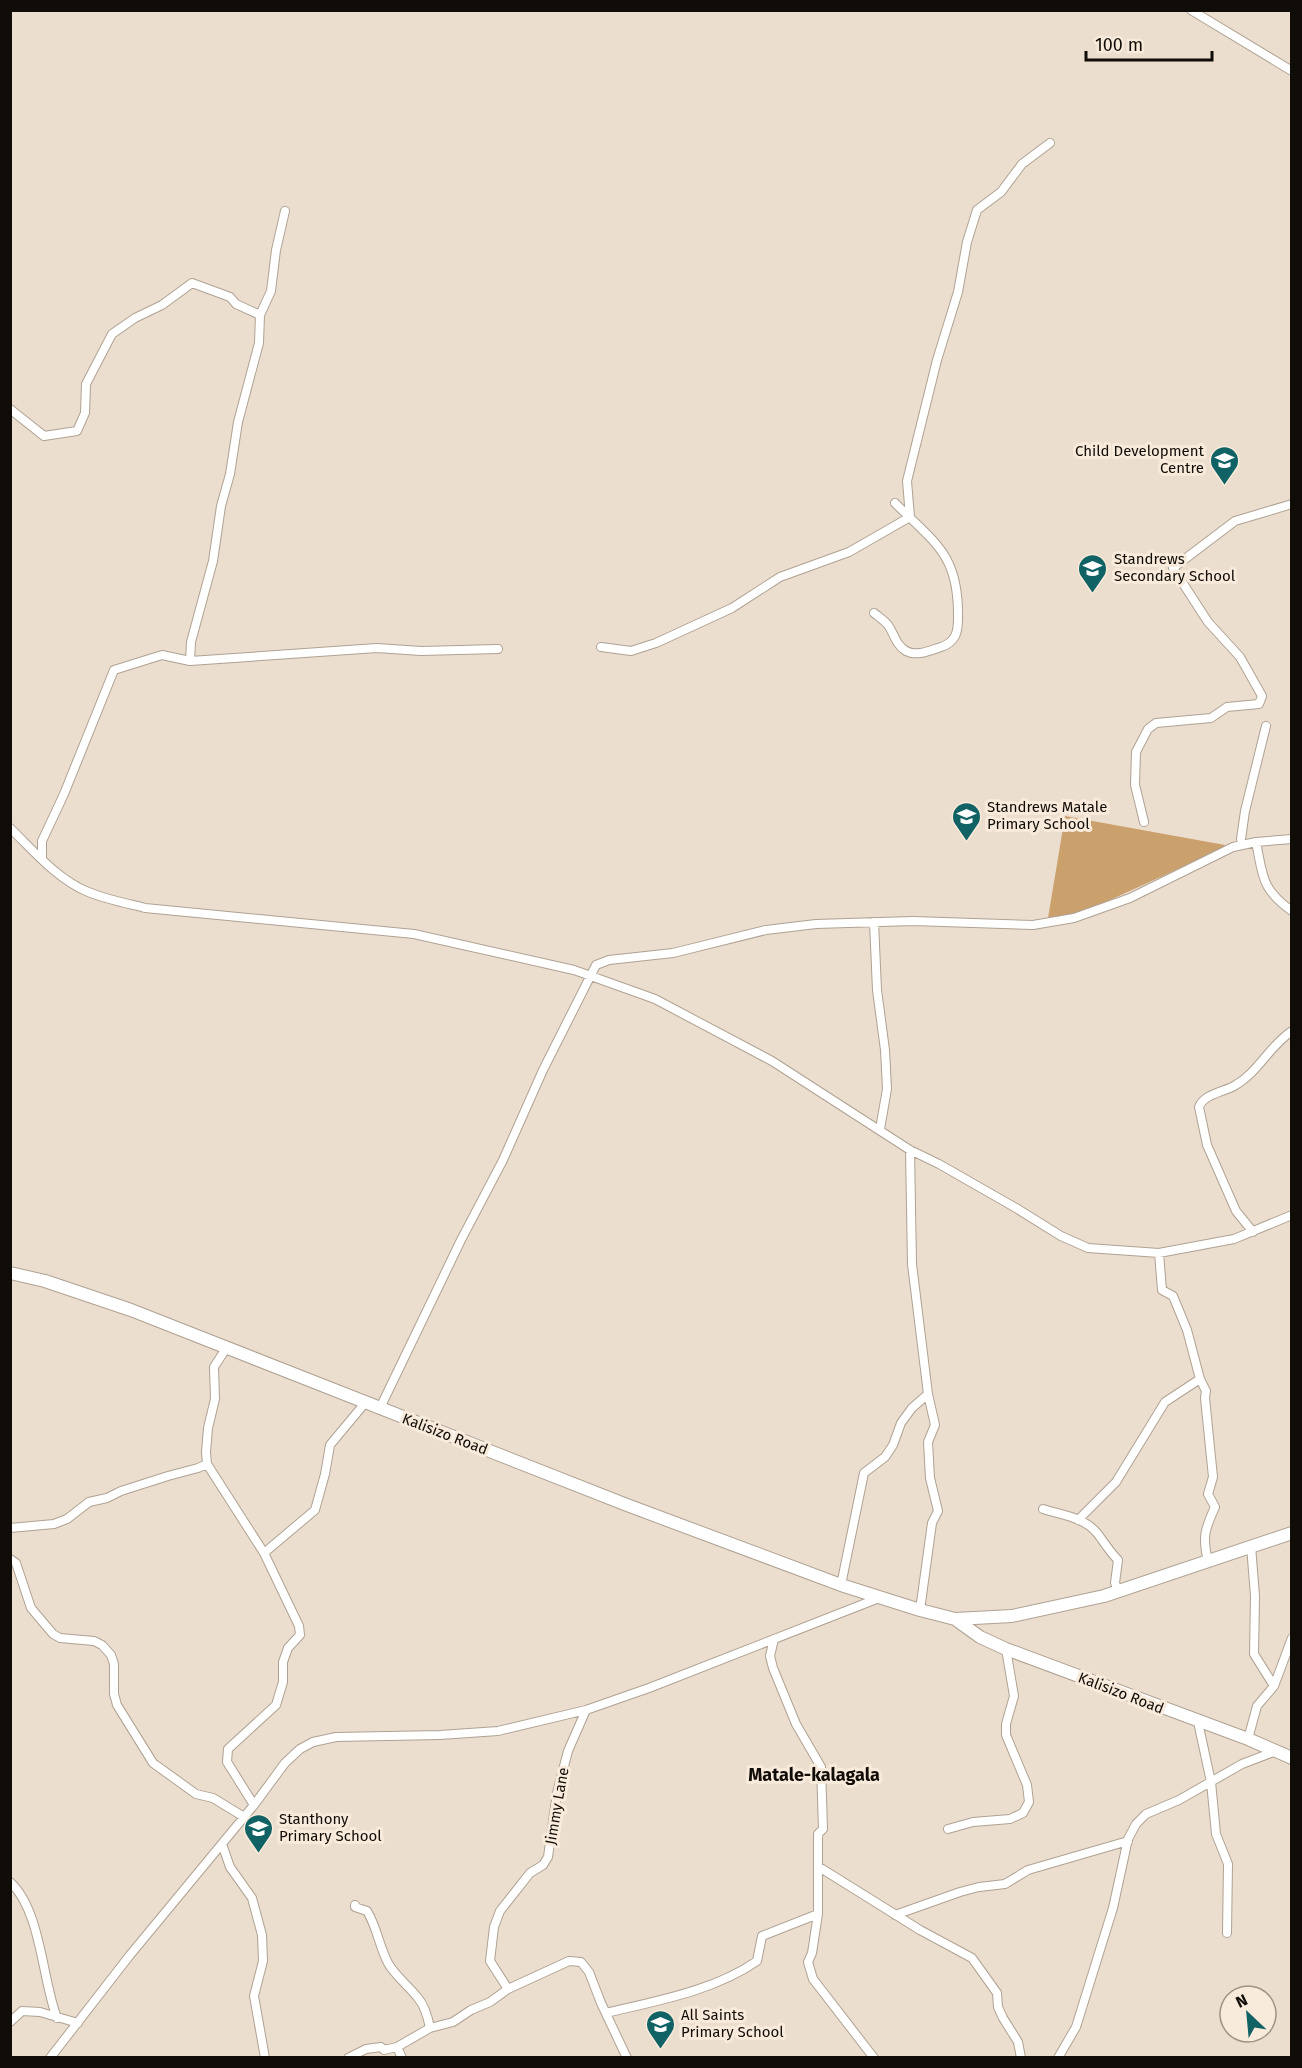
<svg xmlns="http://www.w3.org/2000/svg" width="1302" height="2068" viewBox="0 0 1302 2068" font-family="'Fira Sans',sans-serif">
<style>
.forest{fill:#caa06d}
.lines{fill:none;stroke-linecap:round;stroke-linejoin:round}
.street-casing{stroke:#afa293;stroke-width:10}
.secondary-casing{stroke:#afa293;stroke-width:14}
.street{stroke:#fff;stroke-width:8}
.secondary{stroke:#fff;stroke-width:12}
.labels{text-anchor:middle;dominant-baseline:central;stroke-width:6;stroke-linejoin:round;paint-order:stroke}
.poi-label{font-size:15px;fill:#100c07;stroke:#f9ebdb;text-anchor:start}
.street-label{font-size:15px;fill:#100c07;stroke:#f9ebdb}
.quarter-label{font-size:18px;font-weight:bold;fill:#100c07;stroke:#f9ebdb}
</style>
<rect width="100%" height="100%" fill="#ecdece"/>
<path class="forest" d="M1065 816 1225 845 1224 848 1099 905 1071 915 1048 918Z"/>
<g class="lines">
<defs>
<path id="street" d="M1191 10 1292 71
M10 409 44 436 77 431 85 413 86 384 112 334 135 318 162 305 192 283 230 297 236 304 260 315 271 291 276 250 285 211
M874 613C879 617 885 621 888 625 895 635 895 644 906 651 917 657 931 650 941 647 956 642 958 632 958 618 959 555 936 544 895 503
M601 647 631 651 656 643 732 608 780 577 849 552 910 517 907 481 937 360 958 292 967 242 977 210 1001 192 1022 164 1050 143
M190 661 191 642 213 561 221 506 230 474 238 422 259 343 260 315
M1144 822 1135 785 1136 752 1148 729 1156 723 1211 718 1227 707 1259 704 1262 696 1240 657 1208 622 1173 568 1235 521 1292 504
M10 828C33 850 56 878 86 891 105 899 125 903 145 908L414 934 574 970 655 999 772 1061 910 1150 939 1164 1016 1208 1061 1236 1088 1248 1159 1253 1234 1239 1292 1215
M1241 839 1245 811 1266 726
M1256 842C1263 876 1261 889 1292 911
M42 858V841L64 794 114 670 162 655 190 661 377 648 421 651 498 649
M874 922 877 990 885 1050 887 1089 880 1129
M1253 1232 1236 1211 1207 1145 1199 1107C1204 1094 1223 1092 1234 1086 1258 1073 1269 1046 1292 1031
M1159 1253 1162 1290 1173 1296 1187 1330 1200 1379 1206 1391 1205 1398 1213 1477 1208 1494 1215 1507C1205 1529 1202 1537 1208 1561
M380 1408 461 1240 503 1160 543 1070 596 965 609 960 673 953 766 930 816 924 913 921 1033 925 1074 918 1130 898 1233 847 1256 842 1292 839
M207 1464 264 1553 315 1510 325 1474 330 1445 365 1403
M1043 1509C1061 1515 1084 1517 1097 1533 1104 1542 1109 1551 1118 1560L1115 1583 1118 1590
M1078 1520 1116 1482 1165 1402 1200 1379
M10 1528 54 1524 67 1519 89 1502 107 1498 121 1491 168 1476 198 1468 207 1464 206 1452 208 1428 215 1399 214 1367 227 1347
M1251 1546 1255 1596 1254 1654 1274 1686
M10 1559 16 1563 31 1608 53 1634 60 1638 94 1641 102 1645 111 1655 114 1664V1694L117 1705 153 1763 196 1794 213 1798 244 1817
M841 1585 864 1473 885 1457 893 1445 901 1423 912 1408 928 1394 912 1264 910 1150
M920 1610 932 1523 938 1511 930 1478 928 1442 935 1425 928 1394
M774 1639 770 1656 773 1668 796 1724 821 1767 823 1829 818 1834V1914L812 1953 808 1962 813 1979 874 2058
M1198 1722 1211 1782 1216 1834 1228 1864 1227 1933
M1248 1739 1257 1706 1274 1686 1292 1638
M254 1805 227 1762 228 1749 276 1705 283 1682V1662L288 1648 300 1635 299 1626 264 1553
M948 1829 973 1822 1010 1819 1023 1813 1029 1802 1027 1785 1006 1735V1724L1014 1696 1006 1649
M222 1844 230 1867 252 1898 262 1935 263 1961 254 1996 265 2058
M819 1867 920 1930 972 1958 997 1993 998 2007 1003 2018 1018 2042 1021 2058
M10 1882C41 1910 42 1979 57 2018
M355 1905V1907L367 1911C377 1927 379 1946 388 1963 396 1977 408 1985 418 1998 425 2006 428 2018 430 2028L397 2047 402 2058
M895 1915 960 1892 979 1887 1005 1884 1028 1870 1128 1841
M508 1989 490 1961 494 1927 500 1911 530 1873 543 1865 548 1857 557 1793 568 1751 586 1710
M606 2013C656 2001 714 1991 757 1961L762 1936 818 1914
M10 2022 22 2011 40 2012 78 2023
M430 2028 453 2022 471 2010 490 2002 508 1989 569 1961 581 1962 589 1972 601 2003 627 2058
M50 2058 130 1955 254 1805 285 1763 300 1749 313 1742 336 1737 440 1735 498 1731 586 1710 649 1688 879 1598
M348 2058 366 2049 381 2047 384 2050 397 2047
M1058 2058 1076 2027 1113 1908 1128 1839 1136 1824 1146 1814 1179 1800 1242 1764 1276 1751"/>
<path id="secondary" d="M10 1273 45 1281 131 1310 627 1505 841 1585 920 1610 955 1619 1012 1616 1104 1596 1292 1533
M955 1619 980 1637 1006 1649 1248 1739 1292 1758"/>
</defs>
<use href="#street" class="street-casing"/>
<use href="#secondary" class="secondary-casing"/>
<use href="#street" class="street"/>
<use href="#secondary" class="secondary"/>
</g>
<defs>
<symbol id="school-pin" viewBox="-11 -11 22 30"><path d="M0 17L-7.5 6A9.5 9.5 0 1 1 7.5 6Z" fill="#116265" stroke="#f9ebdb"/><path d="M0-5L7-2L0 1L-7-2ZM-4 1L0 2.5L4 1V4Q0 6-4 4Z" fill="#fff"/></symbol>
</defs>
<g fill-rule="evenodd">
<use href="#school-pin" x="1208" y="444" width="33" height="45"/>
<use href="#school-pin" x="1076" y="552" width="33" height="45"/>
<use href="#school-pin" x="950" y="800" width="33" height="45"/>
<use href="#school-pin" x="242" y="1812" width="33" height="45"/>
<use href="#school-pin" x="644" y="2008" width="33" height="45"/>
</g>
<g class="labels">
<g class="poi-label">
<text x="1204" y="451" text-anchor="end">Child Development<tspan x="1204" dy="17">Centre</tspan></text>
<text x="1114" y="559">Standrews<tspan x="1114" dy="17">Secondary School</tspan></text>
<text x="987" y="807">Standrews Matale<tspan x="987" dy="17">Primary School</tspan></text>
<text x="279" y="1819">Stanthony<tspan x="279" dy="17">Primary School</tspan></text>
<text x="681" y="2015">All Saints<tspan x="681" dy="17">Primary School</tspan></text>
</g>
<g class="street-label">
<text transform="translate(445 1434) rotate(21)">Kalisizo Road</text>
<text transform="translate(1121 1693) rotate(21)">Kalisizo Road</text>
<text transform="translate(557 1806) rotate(-80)">Jimmy Lane</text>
</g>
<g class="quarter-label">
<text x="814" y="1775">Matale-kalagala</text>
</g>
</g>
<rect width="1302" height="2068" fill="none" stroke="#100c07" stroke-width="24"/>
<g transform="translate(1248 2014) rotate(334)"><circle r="28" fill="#f9ebdb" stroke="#9c9286" stroke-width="1.5"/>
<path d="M0-4.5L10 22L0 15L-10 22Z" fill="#116265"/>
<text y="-9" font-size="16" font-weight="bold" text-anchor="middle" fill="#100c07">N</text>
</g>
<path d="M1086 51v9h126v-9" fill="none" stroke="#100c07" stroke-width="3"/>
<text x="1095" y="51" font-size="18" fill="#100c07" stroke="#f9ebdb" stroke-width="4.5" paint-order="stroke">100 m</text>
</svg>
